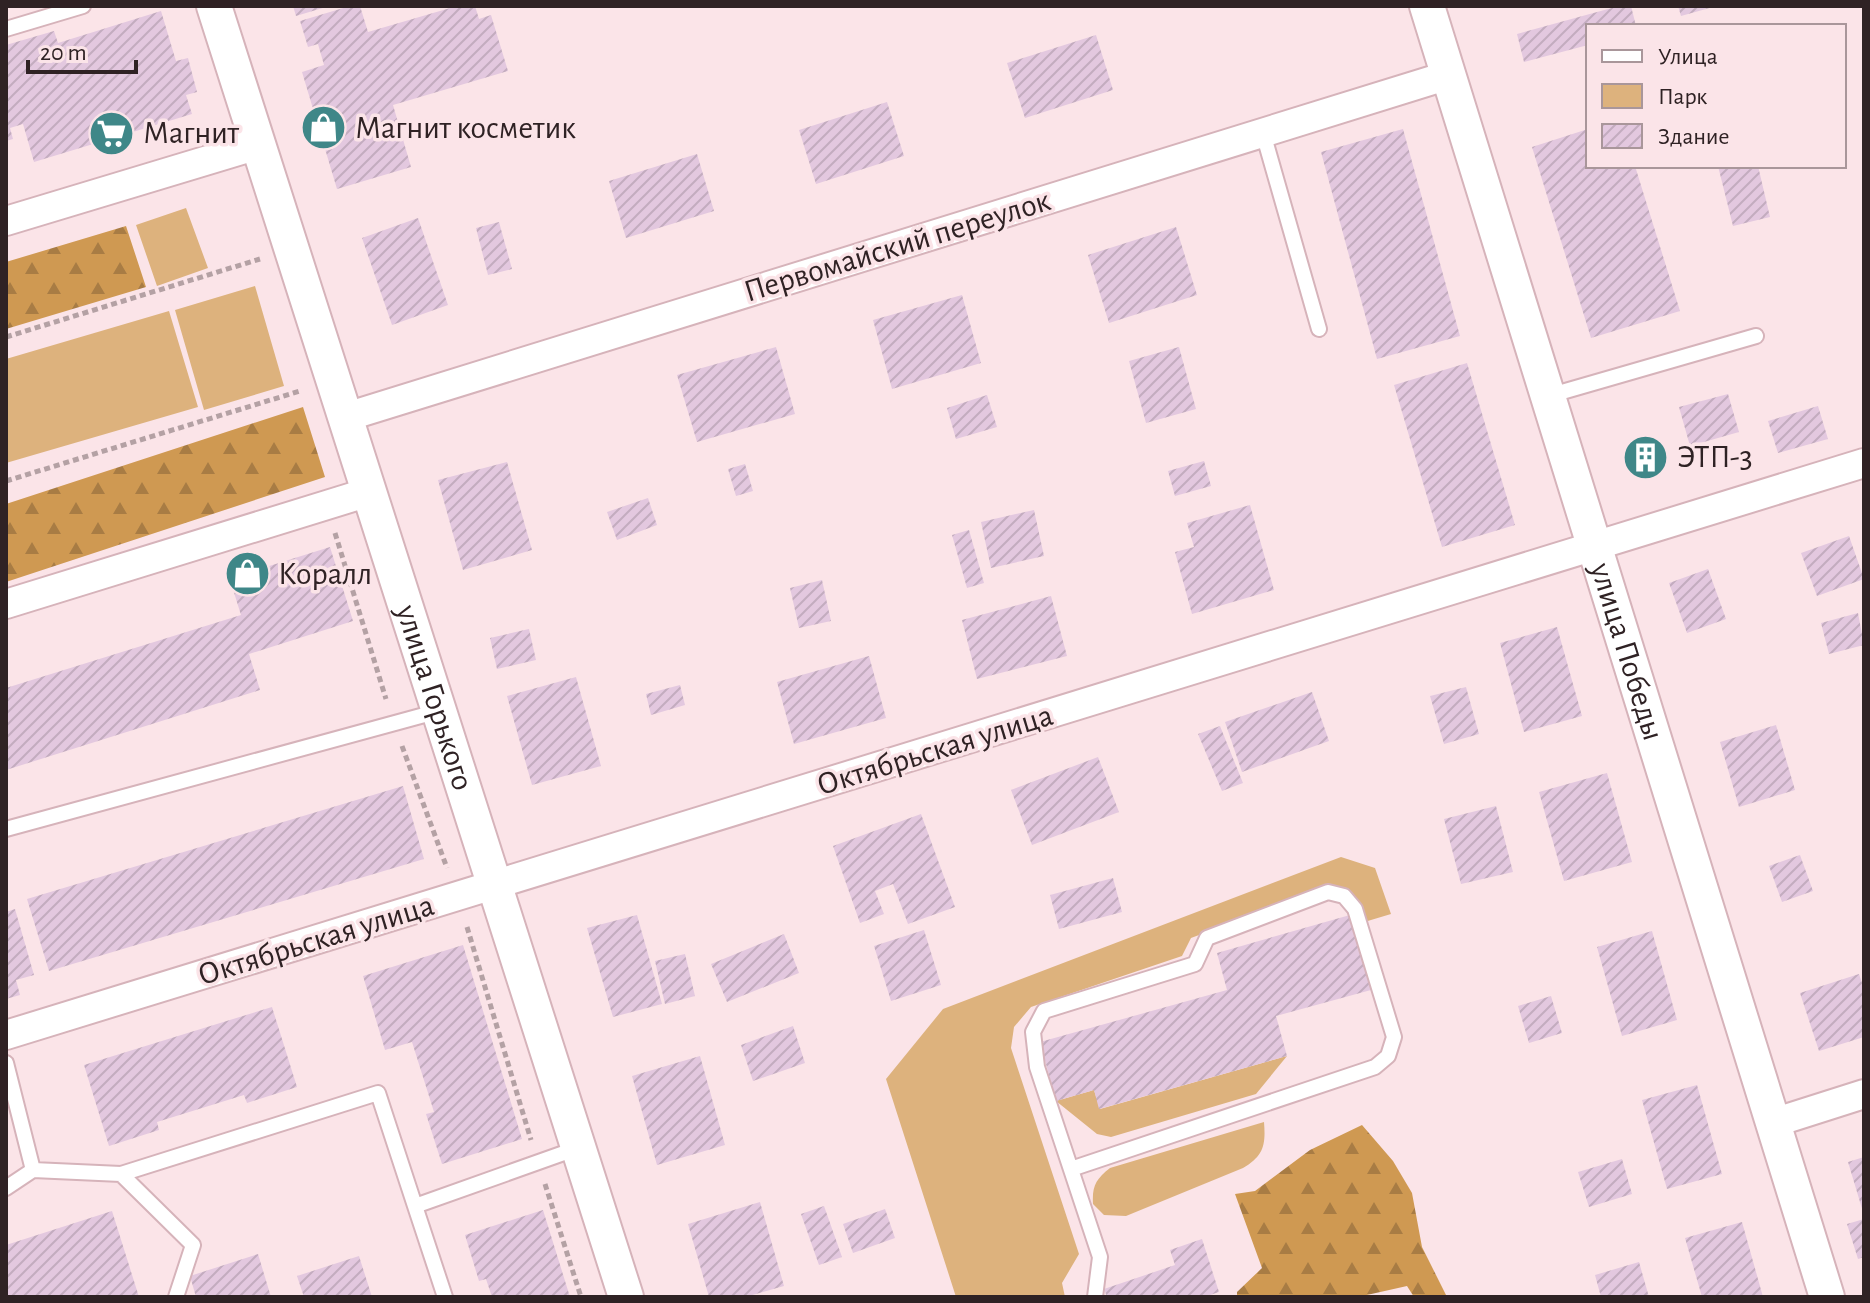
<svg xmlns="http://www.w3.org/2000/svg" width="1870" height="1303" viewBox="0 0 1870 1303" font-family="'Alegreya Sans',sans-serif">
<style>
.green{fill:#ddb27d}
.forest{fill:url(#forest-firs)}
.building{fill:url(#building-hatch)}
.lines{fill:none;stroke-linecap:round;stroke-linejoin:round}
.service-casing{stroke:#d6b3ba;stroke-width:18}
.minor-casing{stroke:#d6b3ba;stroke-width:32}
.tertiary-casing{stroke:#d6b3ba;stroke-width:38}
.path{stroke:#b4a1a4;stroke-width:5;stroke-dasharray:6 4;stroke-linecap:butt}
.service{stroke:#fff;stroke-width:14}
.minor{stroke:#fff;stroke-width:28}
.tertiary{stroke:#fff;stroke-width:34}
.labels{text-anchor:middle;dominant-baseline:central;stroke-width:7;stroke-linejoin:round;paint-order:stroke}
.poi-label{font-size:32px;fill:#2f2224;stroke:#fbe4e8;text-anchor:start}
.street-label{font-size:32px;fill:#2f2224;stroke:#fbe4e8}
</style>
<defs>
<pattern id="forest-firs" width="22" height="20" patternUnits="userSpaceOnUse" patternTransform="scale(2)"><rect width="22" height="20" fill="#cf9952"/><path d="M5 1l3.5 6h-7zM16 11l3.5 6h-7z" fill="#a87c44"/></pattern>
<pattern id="building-hatch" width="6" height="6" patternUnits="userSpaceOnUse" patternTransform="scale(2)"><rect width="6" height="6" fill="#e3c8df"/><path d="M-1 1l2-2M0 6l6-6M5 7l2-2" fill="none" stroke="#c3acbf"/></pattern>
</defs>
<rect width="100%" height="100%" fill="#fbe4e8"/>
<path class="green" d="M186 208 208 268 157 286 136 225Z
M255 286 284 386 204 410 175 310Z
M169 311 198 407 6 463V359Z
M1341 857 1375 868 1391 914 1361 923 1355 913 1322 889 1191 938 1182 956 1031 1007 1014 1027 1011 1048 1079 1254 1062 1283 1065 1297H956L886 1079 943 1009Z
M1287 1056 1256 1094 1111 1137 1097 1134 1056 1101 1094 1090 1100 1109Z
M1264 1122C1266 1146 1263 1156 1243 1168L1126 1216 1104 1215 1093 1204C1092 1186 1096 1179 1110 1168Z"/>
<path class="forest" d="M126 226 146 287 6 329V262Z
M303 407 325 477 6 582V504Z
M1362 1125 1393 1161 1412 1193 1422 1247 1447 1297H1414L1407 1286 1358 1297H1237V1292L1262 1268 1235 1194 1255 1191 1310 1150Z"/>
<path class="building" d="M293 6H326V7L296 16Z
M350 6H360L368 32 457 6H475L479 19 491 15 508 71 393 105 411 167 337 189 302 72 324 65 318 44 308 47 300 21Z
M1619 6H1631L1636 26H1588V45L1524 62 1517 34Z
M1678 6H1713V7L1681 16Z
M161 11 176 61 188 58 197 92 186 95 192 114 34 162 23 124 10 128 13 139 6 141V45L54 31 58 43Z
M1096 35 1113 90 1025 118 1007 63Z
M887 102 904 156 816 184 799 130Z
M1403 129 1460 336 1377 359 1321 152Z
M1588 129V166H1635L1680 311 1591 338 1532 147Z
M697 154 714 211 626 238 609 181Z
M1718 166H1758L1770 217 1733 226Z
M418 218 448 305 392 325 362 238Z
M499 222 512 269 488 275 476 228Z
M1176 227 1197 295 1109 323 1088 255Z
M962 295 981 363 892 389 873 320Z
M776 347 795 414 697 442 677 375Z
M1179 347 1196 409 1146 423 1129 361Z
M1467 363 1515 525 1442 547 1394 385Z
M1728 394 1739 432 1690 446 1679 407Z
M987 395 997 427 956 439 947 408Z
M1818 406 1828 439 1778 453 1768 421Z
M1654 437 1664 470 1639 478 1629 445Z
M1204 461 1211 486 1175 496 1168 471Z
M507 462 532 550 463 570 438 480Z
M745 464 753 491 736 496 728 469Z
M648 498 657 525 617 540 607 512Z
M1250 505 1274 590 1192 614 1175 552 1194 547 1187 523Z
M1034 510 1044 556 991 568 981 522Z
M969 530 984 583 967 588 952 535Z
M1849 536 1864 579 1817 596 1801 553Z
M330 547 353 621 249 654 260 690 6 770V688L241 615 226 567 250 560 253 571Z
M1708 569 1726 619 1687 633 1669 583Z
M822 580 831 621 799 628 790 588Z
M1051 596 1067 656 977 679 962 620Z
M1858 613 1864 645 1829 654 1821 623Z
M1557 627 1582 716 1524 732 1500 643Z
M529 629 536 660 497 669 490 638Z
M869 656 886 718 794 744 777 682Z
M576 677 601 766 532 785 507 696Z
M680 685 685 705 651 715 646 694Z
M1466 687 1479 734 1444 744 1430 696Z
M1312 692 1329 741 1242 772 1225 722Z
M1776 725 1795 790 1739 807 1720 742Z
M1220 726 1243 783 1222 791 1198 734Z
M1098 757 1119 812 1032 845 1011 790Z
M1607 773 1632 862 1564 881 1539 792Z
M403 786 424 859 49 971 27 899Z
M1496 806 1513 872 1461 884 1444 819Z
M921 814 955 907 908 924 893 884 875 891 884 914 860 923 833 846Z
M1800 855 1813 891 1782 902 1769 866Z
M1113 878 1122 912 1059 929 1050 895Z
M15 909 34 975 16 980 20 995 6 999V912Z
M637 915 662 1004 613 1017 587 928Z
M1350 915 1371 990 1276 1016 1287 1056 1099 1109 1094 1090 1056 1101 1040 1042 1227 990 1217 953Z
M924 930 941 985 891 1001 874 946Z
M1652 931 1677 1020 1622 1036 1597 947Z
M784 934 799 973 727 1002 711 964Z
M463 945 522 1139 442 1164 426 1114 434 1112 412 1042 385 1050 363 976Z
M685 954 695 996 665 1004 655 961Z
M1859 974 1864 989V1037L1819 1051 1800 993Z
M1551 996 1562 1033 1529 1043 1518 1006Z
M272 1007 297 1087 247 1103 244 1095 157 1122 159 1130 109 1146 84 1065Z
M793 1026 805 1063 753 1081 741 1045Z
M700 1056 725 1145 657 1165 632 1076Z
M1697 1085 1722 1174 1667 1189 1642 1100Z
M1864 1157V1212H1863L1848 1162Z
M1622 1159 1632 1194 1589 1207 1578 1172Z
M760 1202 784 1286 745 1297H709L688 1224Z
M824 1206 842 1257 819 1265 801 1214Z
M885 1209 895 1238 853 1253 843 1224Z
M543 1210 570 1297H492L486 1279 479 1281 465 1235Z
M112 1211 139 1297H8L6 1245Z
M1864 1219V1257L1858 1259 1847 1224Z
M1742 1222 1763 1297H1702L1685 1238Z
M1202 1239 1219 1292 1204 1297H1107L1104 1289 1175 1265 1170 1250Z
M258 1254 271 1297H196L190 1276Z
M359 1256 372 1297H304L297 1276Z
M1639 1262 1649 1297H1601L1595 1275Z"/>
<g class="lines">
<defs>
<path id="service" d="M6 29 83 6
M1263 133 1319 329
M1548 396 1756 336
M6 829 439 711
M6 1063 33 1170 6 1188
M1071 1169 1375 1067 1388 1056 1394 1037 1355 909 1344 896 1328 892 1207 938 1195 964 1044 1011 1033 1032 1037 1067 1100 1257 1095 1297
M33 1170 121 1174 378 1093 415 1206
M121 1174 193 1245 176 1297
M445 1297 415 1206 578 1148"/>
<path id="minor" d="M6 221 258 145
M346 417 1449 75
M6 604 369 492
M6 1035 1864 463
M1773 1123 1864 1094"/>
<g id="tertiary">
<path id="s1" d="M214 6 626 1297"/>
<path id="s2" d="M1427 6 1827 1297"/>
</g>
</defs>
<use href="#service" class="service-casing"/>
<use href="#minor" class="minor-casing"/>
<use href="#tertiary" class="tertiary-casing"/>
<path class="path" d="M6 337 260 259
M6 481 300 391
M335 533 386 699
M402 746 447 868
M467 927 531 1140
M545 1184 581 1297"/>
<use href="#service" class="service"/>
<use href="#minor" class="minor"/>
<use href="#tertiary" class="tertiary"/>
</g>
<defs>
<symbol id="shop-disc" viewBox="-11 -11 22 22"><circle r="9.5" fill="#3f8788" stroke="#fbe4e8"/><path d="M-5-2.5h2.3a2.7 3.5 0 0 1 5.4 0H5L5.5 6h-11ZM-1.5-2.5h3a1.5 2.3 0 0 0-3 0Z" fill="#fff"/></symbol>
<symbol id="supermarket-disc" viewBox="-11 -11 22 22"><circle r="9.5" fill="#3f8788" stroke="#fbe4e8"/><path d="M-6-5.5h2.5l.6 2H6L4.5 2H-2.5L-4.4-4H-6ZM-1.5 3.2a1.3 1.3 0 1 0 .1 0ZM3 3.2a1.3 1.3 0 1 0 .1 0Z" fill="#fff"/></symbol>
<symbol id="building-disc" viewBox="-11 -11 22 22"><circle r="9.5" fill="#3f8788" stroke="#fbe4e8"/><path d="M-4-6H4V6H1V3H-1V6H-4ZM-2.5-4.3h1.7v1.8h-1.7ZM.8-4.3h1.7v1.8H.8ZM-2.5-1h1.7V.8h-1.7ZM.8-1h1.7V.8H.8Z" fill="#fff"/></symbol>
</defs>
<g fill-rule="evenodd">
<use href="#shop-disc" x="298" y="102" width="51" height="51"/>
<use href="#supermarket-disc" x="86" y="108" width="51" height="51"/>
<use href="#building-disc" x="1620" y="432" width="51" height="51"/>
<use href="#shop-disc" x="222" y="548" width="51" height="51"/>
</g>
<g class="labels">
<g class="poi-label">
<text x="355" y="128">Магнит косметик</text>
<text x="143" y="133">Магнит</text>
<text x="1677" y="457">ЭТП-3</text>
<text x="278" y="574">Коралл</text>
</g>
<g class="street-label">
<text transform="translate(897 246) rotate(-17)">Первомайский переулок</text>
<text stroke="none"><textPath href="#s2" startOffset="676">улица Победы</textPath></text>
<text stroke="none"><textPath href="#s1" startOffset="726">улица Горького</textPath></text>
<text transform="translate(935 750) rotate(-17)">Октябрьская улица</text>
<text transform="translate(316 940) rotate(-17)">Октябрьская улица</text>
</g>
</g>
<rect width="1870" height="1303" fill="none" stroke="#2f2224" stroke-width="16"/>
<rect x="1586" y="24" width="260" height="144" fill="#fbe4e8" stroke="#a9969a" stroke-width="2"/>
<rect x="1602" y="50" width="40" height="12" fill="#ffffff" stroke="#a9969a" stroke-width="2"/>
<text x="1658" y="64" font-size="24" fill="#2f2224">Улица</text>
<rect x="1602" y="84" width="40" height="24" fill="#ddb27d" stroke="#a9969a" stroke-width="2"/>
<text x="1658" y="104" font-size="24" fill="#2f2224">Парк</text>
<rect x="1602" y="124" width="40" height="24" fill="url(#building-hatch)" stroke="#a9969a" stroke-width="2"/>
<text x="1658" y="144" font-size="24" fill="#2f2224">Здание</text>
<path d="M28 60v12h108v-12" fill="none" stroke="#2f2224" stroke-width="4"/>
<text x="40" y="60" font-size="24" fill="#2f2224" stroke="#fbe4e8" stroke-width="6" paint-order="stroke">20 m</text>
</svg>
